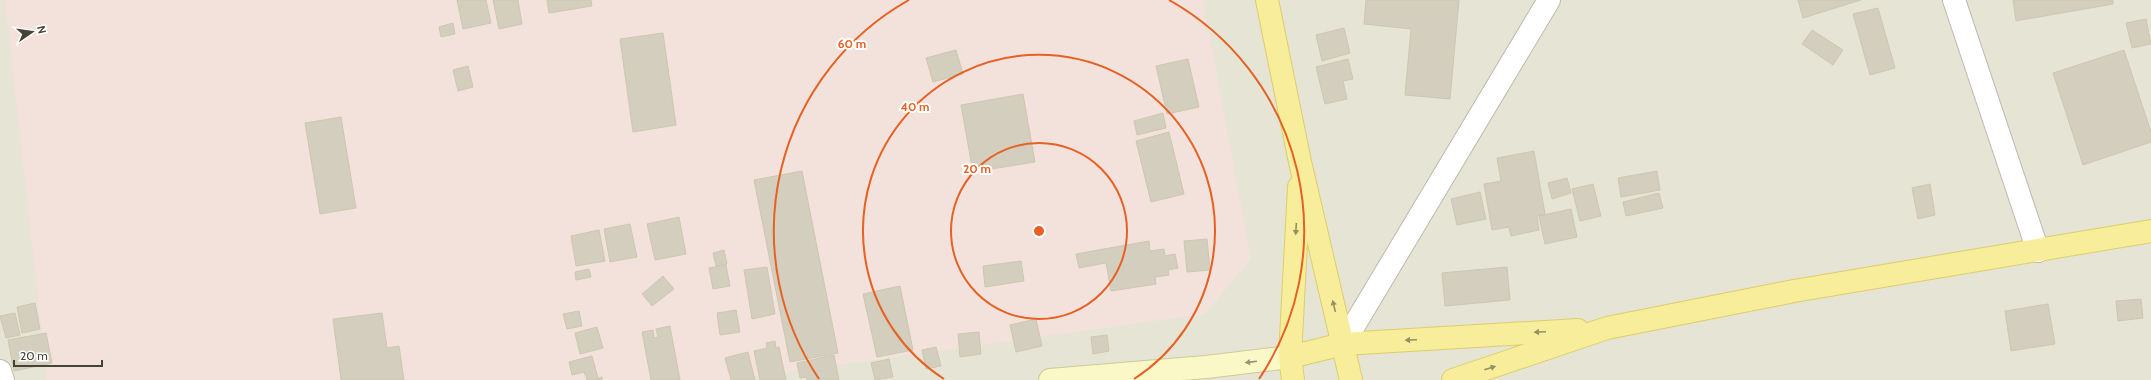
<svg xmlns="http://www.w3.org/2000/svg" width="2151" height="380" viewBox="0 0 2151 380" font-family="Cabin,sans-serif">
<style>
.residential{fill:#e6e4d5}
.medical{fill:#f2e2db}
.building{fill:#d3cebd;stroke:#cec7b0}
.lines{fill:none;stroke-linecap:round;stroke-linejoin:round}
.street-casing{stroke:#bdbaaa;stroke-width:24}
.secondary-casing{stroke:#d0ca98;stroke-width:24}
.primary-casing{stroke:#ddce6a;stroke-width:24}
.street{stroke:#fff;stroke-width:22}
.secondary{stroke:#fbf8c8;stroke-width:22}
.primary{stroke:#f8ed9a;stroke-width:22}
.oneway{fill:#968f63}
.oneway2{fill:#979478}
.ring{fill:none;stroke:#e66123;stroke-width:2}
.centre{fill:#e66123;stroke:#fff;stroke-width:2}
.ring-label{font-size:12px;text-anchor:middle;font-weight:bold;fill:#e66123;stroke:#fff;stroke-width:4;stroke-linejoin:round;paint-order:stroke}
</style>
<rect width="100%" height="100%" fill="#f2f1e7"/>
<path class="residential" d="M0 0H2151V380H0Z"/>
<path class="medical" d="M5 0H1203L1251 259 1205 314 732 380H47Z"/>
<path class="building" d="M457 0H486L491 23 463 29Z
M493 0H518L522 24 499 29Z
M547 0H591L592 6 549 13Z
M1366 0H1459L1450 99 1405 95 1411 29 1364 24Z
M1798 0H1861L1803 18Z
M2013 0H2113V4L2016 21Z
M1878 8 1895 68 1870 75 1853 14Z
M2146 19 2151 44 2132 48 2126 23Z
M453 23 455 34 441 37 439 27Z
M1344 28 1350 53 1322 61 1316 35Z
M1812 30 1843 50 1833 65 1802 44Z
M663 33 676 125 633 132 620 39Z
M956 50 963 74 933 82 926 58Z
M2124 50 2151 132V142L2083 165 2053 73Z
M1188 59 1199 107 1167 114 1156 66Z
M1348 59 1353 79 1343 81 1347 99 1325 104 1316 67Z
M468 66 473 87 458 91 453 70Z
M1023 94 1035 162 973 172 961 105Z
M1163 113 1166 128 1137 135 1134 121Z
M341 117 356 208 320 214 305 123Z
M1169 132 1184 194 1151 202 1136 141Z
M1534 151 1545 214 1537 216 1539 230 1511 236 1509 227 1492 230 1484 184 1501 181 1497 158Z
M802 171 838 353 790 362 754 180Z
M1657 171 1660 190 1621 197 1618 178Z
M1567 178 1571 193 1552 199 1548 183Z
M1593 184 1601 216 1580 221 1572 189Z
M1930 184 1935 215 1918 219 1912 188Z
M1480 192 1486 219 1457 225 1451 199Z
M1659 193 1663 208 1626 216 1623 202Z
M1571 209 1577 237 1545 244 1539 216Z
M679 217 686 254 655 260 647 224Z
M630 224 637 257 610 262 604 229Z
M599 230 605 261 576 266 571 236Z
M1207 239 1210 270 1187 272 1184 241Z
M1149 241 1150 251 1164 249 1165 256 1175 254 1178 268 1168 270 1169 275 1155 277 1156 284 1111 291 1106 263 1079 268 1076 254Z
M724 250 727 264 716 266 713 253Z
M1021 261 1024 281 985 287 983 266Z
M726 265 730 286 713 289 709 268Z
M767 267 775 314 752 319 744 270Z
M1507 267 1510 300 1445 306 1442 273Z
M589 269 591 277 576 280 575 272Z
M663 276 674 289 652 306 642 294Z
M900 286 913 350 877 357 863 294Z
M2141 299 2143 318 2118 321 2116 301Z
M35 303 40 329 22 333 17 307Z
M2048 304 2055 344 2011 351 2005 311Z
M736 310 740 332 720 335 717 313Z
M579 311 582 326 567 329 563 314Z
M15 313 20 335 6 338 0 316Z
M382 313 387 348 399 346 404 380H341L333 319Z
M1036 319 1042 346 1016 352 1010 325Z
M670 326 680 380H651L642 332 653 330 654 338 658 337 656 329Z
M597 327 603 348 580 354 575 333Z
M979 332 981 354 960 357 958 334Z
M46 333 52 363 14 371 8 340Z
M1107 335 1109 351 1093 354 1091 337Z
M775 341 776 348 779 347 786 380H760L754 351 767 348 766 343Z
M936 347 941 366 926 369 922 350Z
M748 352 755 380H731L725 358Z
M834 355 839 380H807L806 377 800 378 797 363Z
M592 356 598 378 602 377V380H587L584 372 572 375 569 362Z
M889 359 893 377 875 380 871 363Z"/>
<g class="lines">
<defs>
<path id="street" d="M1954 0 2038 251
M1343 344 1549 0
M0 371 3 380"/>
<path id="secondary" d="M1050 380 1206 367 1290 357"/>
<path id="primary" d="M1267 0 1300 162 1351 380
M1290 357 1343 344 1578 330
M1293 380 1290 357 1299 187
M1453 380 1607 328 1794 291 2151 231"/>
</defs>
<use href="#street" class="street-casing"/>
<use href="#secondary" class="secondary-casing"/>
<use href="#primary" class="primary-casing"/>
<use href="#street" class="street"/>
<use href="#secondary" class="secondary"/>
<use href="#primary" class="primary"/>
</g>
<defs><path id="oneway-solid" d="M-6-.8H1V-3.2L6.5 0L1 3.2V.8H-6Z"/></defs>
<g class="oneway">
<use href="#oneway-solid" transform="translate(1296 229) rotate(93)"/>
<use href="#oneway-solid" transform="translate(1334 306) rotate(-103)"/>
<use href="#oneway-solid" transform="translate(1540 332) rotate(177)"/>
<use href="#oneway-solid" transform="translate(1411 340) rotate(177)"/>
<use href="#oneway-solid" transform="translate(1490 368) rotate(-18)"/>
</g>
<use class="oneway2" href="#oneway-solid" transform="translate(1251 362) rotate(173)"/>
<g class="ring">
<circle cx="1039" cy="231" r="88"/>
<path d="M944 379A176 176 0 1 1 1134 379"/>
<path d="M819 379A265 265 0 0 1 909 0M1169 0A265 265 0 0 1 1259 379"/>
</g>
<circle cx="1039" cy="231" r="6" class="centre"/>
<g class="ring-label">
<text x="852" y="48">60 m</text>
<text x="915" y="111">40 m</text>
<text x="977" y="173">20 m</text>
</g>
<g transform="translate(32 32) rotate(77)" stroke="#ffffff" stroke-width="3" paint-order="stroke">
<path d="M0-3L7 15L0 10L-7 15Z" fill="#454236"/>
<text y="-6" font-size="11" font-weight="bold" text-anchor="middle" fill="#454236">N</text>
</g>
<path d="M14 360v6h88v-6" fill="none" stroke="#454236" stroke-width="2"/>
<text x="20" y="360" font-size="12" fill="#454236" stroke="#ffffff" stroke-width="3" paint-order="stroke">20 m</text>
</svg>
